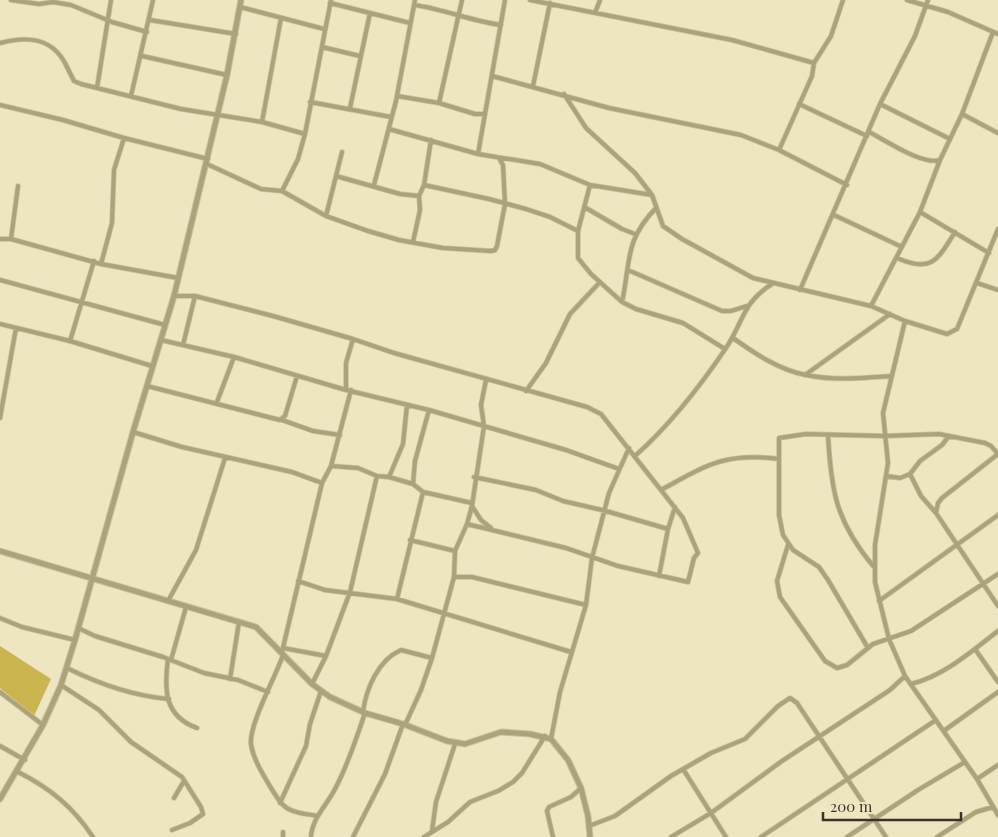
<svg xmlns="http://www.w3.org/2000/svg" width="998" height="837" viewBox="0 0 998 837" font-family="'Playfair Display',serif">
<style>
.forest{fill:#cbb54e}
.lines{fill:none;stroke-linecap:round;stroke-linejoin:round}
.minor-casing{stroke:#c9c2a2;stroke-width:5.5}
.tertiary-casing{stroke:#c9c2a2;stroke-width:7}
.minor{stroke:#aca37a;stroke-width:4}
.tertiary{stroke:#aca37a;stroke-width:5}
</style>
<rect width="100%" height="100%" fill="#eee6c1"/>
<path class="forest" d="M0 646 51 679 34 716 0 688Z"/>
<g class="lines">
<defs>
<path id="minor" d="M11 0 39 4 53 2 71 5 112 22 147 32
M530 0 732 40 814 63 831 36 843 0
M907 0 948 12 998 34
M330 3 410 23
M414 5C444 9 471 21 501 25
M240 7 324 29
M595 13 600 0
M150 20 236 34
M0 43C26 36 51 37 65 63 68 69 71 75 74 81L81 84 181 109 262 122 305 134
M322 47 360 56
M142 56 227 75
M492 76 609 108 741 135 779 150 847 185
M533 86 550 3
M97 88 111 0
M564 94 586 128 635 173 652 195 663 226 682 239 753 278 871 306 905 321 947 334 957 329 998 229
M131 96 153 0
M397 96 439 103 475 114H484
M310 102 391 117
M439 103 462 0
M799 104 867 136
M880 104 950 139
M0 105 63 120 124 138 208 159
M350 108 370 13
M962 114 998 133
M262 122 281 18
M389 129 478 154 540 164 590 185 652 195
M869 132C885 140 923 166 940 160L962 114 993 32
M779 150 812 76 814 63
M478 154 505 0
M207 164 261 189 282 191 326 216 368 231 399 240 443 248 491 251 495 250 497 246 505 204 503 165 499 158
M336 176 400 194 419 196
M374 185 396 101 415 0
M424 185 431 140
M282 191 298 159 305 134 331 0
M586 208 622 229 635 234
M920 212 989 253
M834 215 902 247
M326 216 342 152
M578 231 590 185
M0 239H11L101 264 178 278
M11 239 18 186
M413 242 420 210 419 196 424 185 489 199 526 209 550 217 578 231V258L591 274 622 302 636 309 683 323 725 349
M897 258C931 273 937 261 955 232
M101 264 112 223 114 170 124 138
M628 270 722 311H731L747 306
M0 280 165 325
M977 283 998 290
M800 290 880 104 915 36 928 0
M174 296H195L273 316 353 339 394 353 587 407 601 414 683 518 698 553 694 558 688 582 618 566 566 548 467 524
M622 302C631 261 624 241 656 208
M871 306 920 212 940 160
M905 321 883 413 888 463 875 545V582L889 639 905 676 977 779 998 815
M0 324 70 341 152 366
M733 338C754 353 779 370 806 375 833 381 864 378 892 376
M161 340 234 357 346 390 429 410 566 450 619 469
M70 341 94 261
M183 345 195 296
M805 375 890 314
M147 386 280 420 285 416 297 376
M346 390V363L353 339
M526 391 546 363 570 314 600 282
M217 402 234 357
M0 418 16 328
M282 420 313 431 340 435
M133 432 182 447 292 472 322 483
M828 435C831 491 836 522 874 567
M635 456C671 424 699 388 726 348 744 321 742 303 772 284
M331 466 358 468 377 476 389 477 413 484 423 492 472 503
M910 474 921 496 936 513 998 606
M886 476 900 478 910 474 920 461 942 445 949 436
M389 477 403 444 407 405
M474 477 536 490 563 501 606 511 668 529
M413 484 415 461 429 410
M661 490C706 465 726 452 779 459
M472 506 481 520 491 528
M410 540 455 551
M788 545 777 581 780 597 825 661 837 668 847 665 873 644 911 631 998 574
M659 576 668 529 675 507
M454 577H472L586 605
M298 581 325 590 397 599 571 652
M397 599 423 492
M168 601 196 550 225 458
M879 601 998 515
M0 618 22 627 75 640
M78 628 95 636 163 657 204 673 238 680 268 692
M283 648 326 656
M868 648 828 580 819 567 793 550 783 535 779 515V438L806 434 884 436 939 434 985 443 991 446 998 454 942 498 938 503 936 513
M975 649 998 682
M282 652 322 483 331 466 351 390
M283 655C276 676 249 724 251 744 253 758 261 771 268 783 285 811 285 811 318 816
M168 659C164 690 164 716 197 728
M171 660 186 607
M67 668C99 684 133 696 169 699
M230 679 239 622
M312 684 326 656 350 592 377 476
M911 684C944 676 972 651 998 631
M61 685 99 710 131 742 182 777 201 807 203 814 190 823 172 830
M0 692 43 725
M363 712C366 689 378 660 401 650L432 658
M405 725 421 690 432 658 454 577 455 551 467 524 472 506 484 426 481 405 486 380
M945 730 998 692
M551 739 560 692 586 605 592 558 609 493 629 448
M0 746 25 760
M683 769 726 837
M18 772C50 788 73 807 93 837
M977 779 998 765
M174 798 184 781
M280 803 306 746 310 724 321 691
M589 826 615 816 671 776 711 753 745 739 778 706 790 698 797 703 886 837
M432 831 436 802 455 744
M283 837V832
M311 837C312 818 327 805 335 789 348 765 356 739 365 713
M353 837 385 774 403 724
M424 837 448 822 470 802 498 791 513 782 522 773 545 736
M553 837 547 811 549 807 571 797 581 788
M671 837 711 813 782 761 890 690 905 676
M761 837 936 720
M847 837 918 790 965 762
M937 837 976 812 993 807"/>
<path id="tertiary" d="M0 551 256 627 312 684 330 697 365 713 403 724 447 741 465 744 501 732 530 734 551 739 568 760 581 788 588 816 590 837
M0 799 43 725 61 685 75 640 133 432 174 296 227 75 241 0"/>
</defs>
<use href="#minor" class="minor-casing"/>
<use href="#tertiary" class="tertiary-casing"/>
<use href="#minor" class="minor"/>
<use href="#tertiary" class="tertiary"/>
</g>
<path d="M823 812v8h138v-8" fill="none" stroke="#373325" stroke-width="2.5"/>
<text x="830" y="812" font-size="15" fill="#373325" stroke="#eee6c1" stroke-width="4" paint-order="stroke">200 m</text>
</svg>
